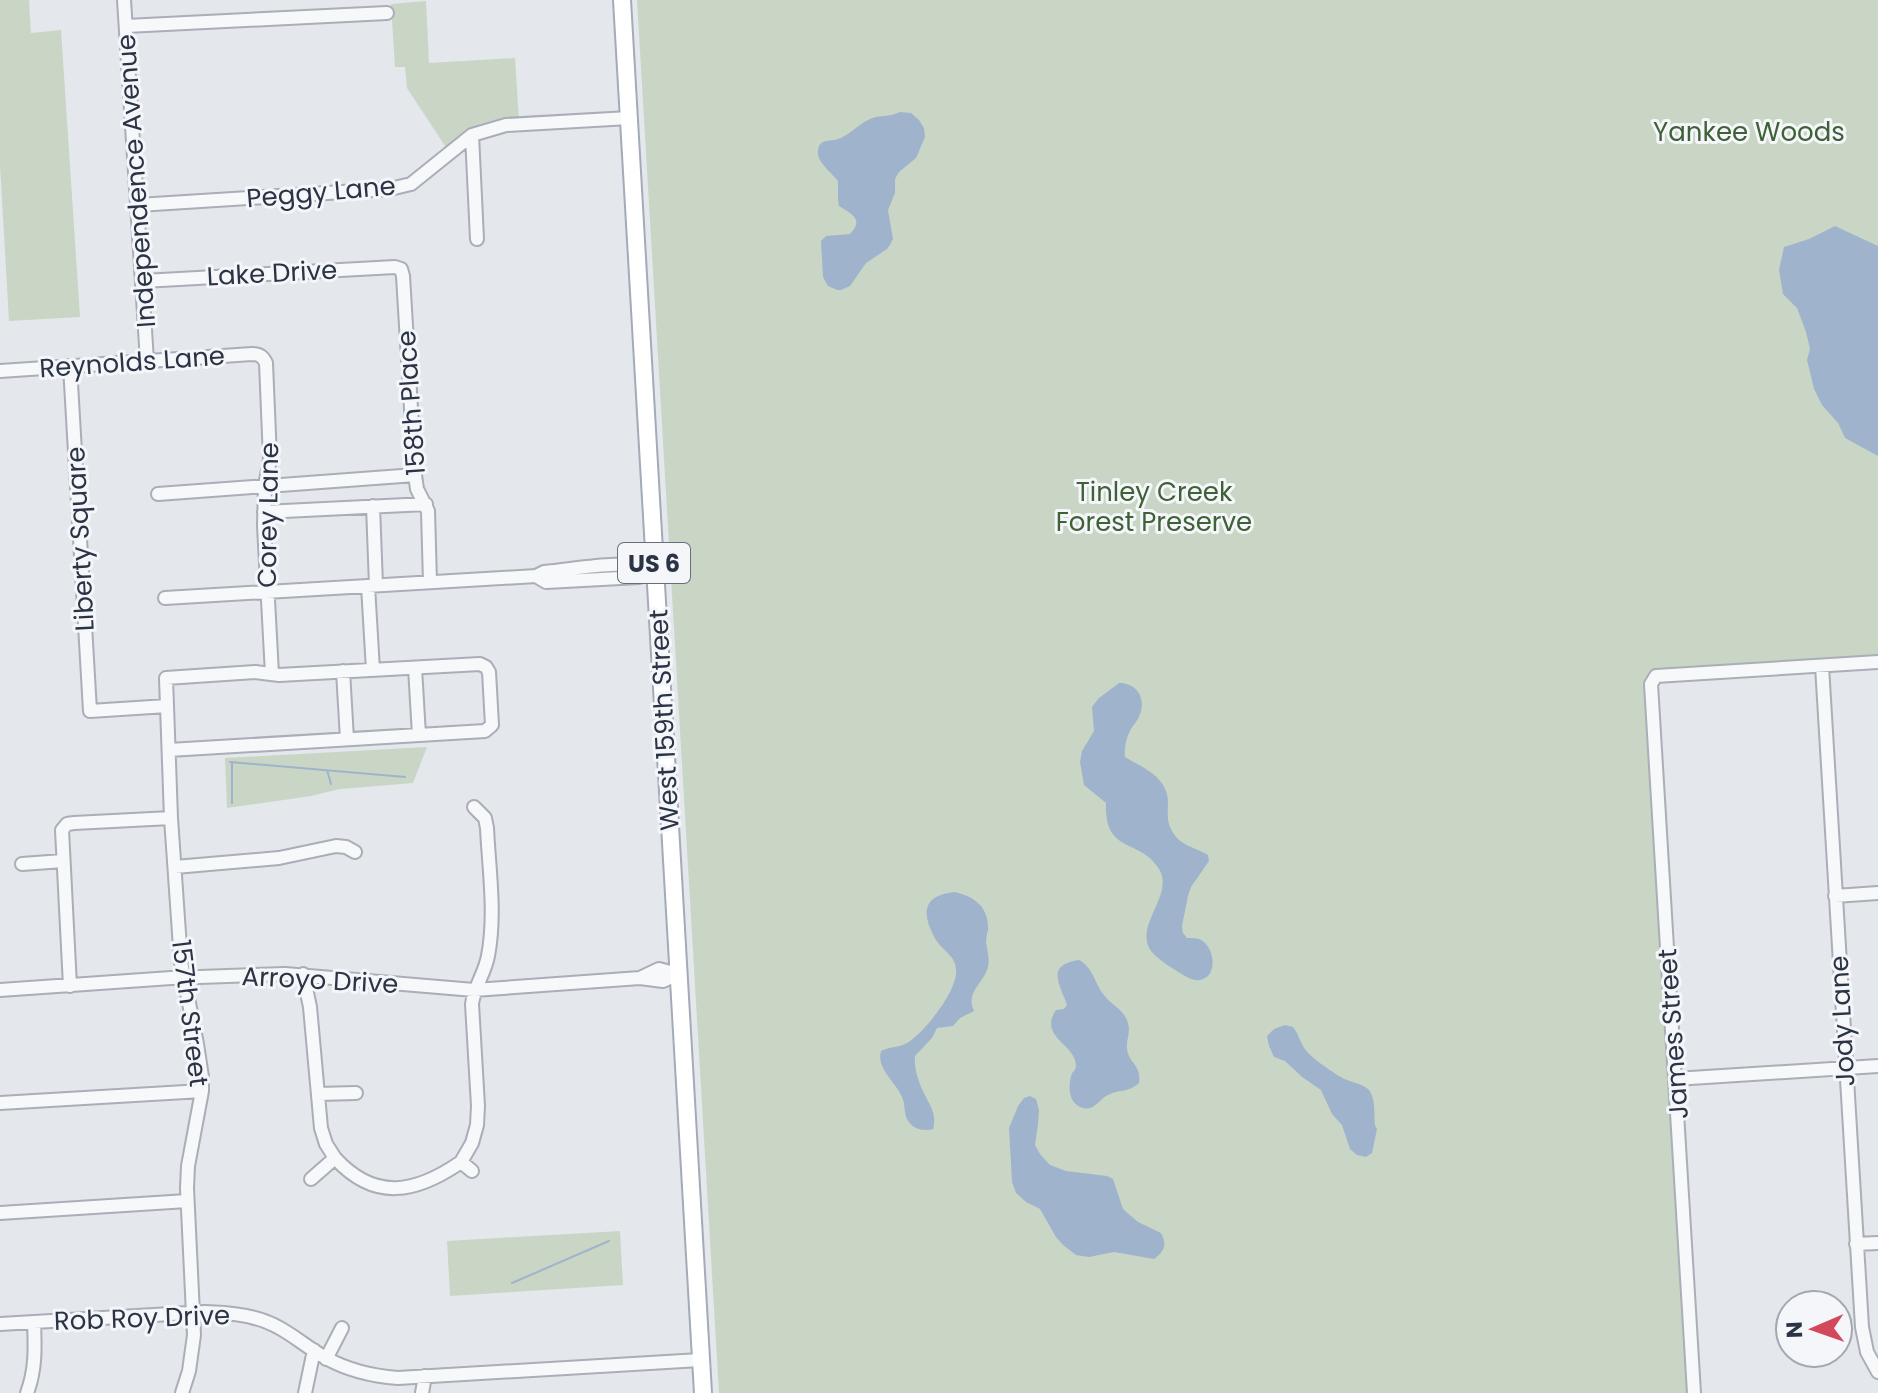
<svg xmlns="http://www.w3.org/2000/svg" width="1878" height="1393" viewBox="0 0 1878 1393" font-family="Poppins,sans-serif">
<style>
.green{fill:#c9d6c5}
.water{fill:#9fb4cc}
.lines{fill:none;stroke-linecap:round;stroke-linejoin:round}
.stream{stroke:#9fb4cc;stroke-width:2}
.minor-casing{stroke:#a9aeb7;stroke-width:16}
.major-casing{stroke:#a3abb8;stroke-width:20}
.minor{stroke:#f7f8fa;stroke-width:12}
.major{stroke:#fff;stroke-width:16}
.labels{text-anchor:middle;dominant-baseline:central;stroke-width:6;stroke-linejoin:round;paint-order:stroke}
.shield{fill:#f4f6f9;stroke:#676e7b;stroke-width:2}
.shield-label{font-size:24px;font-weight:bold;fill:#2b3445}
.park-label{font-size:26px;fill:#3f6138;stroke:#f4f6f9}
.street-label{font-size:26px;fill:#2b3445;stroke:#f4f6f9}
</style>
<rect width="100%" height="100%" fill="#e4e7ec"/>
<path class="green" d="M0 0H29L31 33 61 30 80 317 9 321 0 165Z
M637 0H1878V659L1650 670 1690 1393H719Z
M426 1 429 63 515 58 519 120 447 149 407 88 405 67H395L391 4Z
M427 747 413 783 340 789 311 796 227 808 225 758Z
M620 1231 623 1285 450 1296 447 1241Z"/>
<path class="water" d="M900 112 911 113 919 120 924 128 925 137 916 158 899 172 895 179V193L888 210 893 239 890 245 887 249 866 263 850 286 841 290H837L828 286 823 277 821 241 826 236 850 234C865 219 850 213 839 206L838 200V181C832 173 816 162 818 150 820 138 830 142 838 139 847 137 860 123 870 119 881 114 887 118 900 112Z
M1835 226 1878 246V456L1845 438 1838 423 1822 405 1814 389 1807 360 1810 349 1806 332 1797 308 1783 294 1779 270 1784 247 1809 239Z
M1119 683C1137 683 1146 698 1140 714 1138 721 1133 725 1130 731 1126 739 1124 748 1125 757 1143 768 1166 776 1168 800 1168 811 1166 821 1172 831 1180 846 1195 847 1208 855L1209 861 1191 887 1188 896 1182 926 1183 933 1187 938C1194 938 1200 938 1204 942 1213 950 1216 967 1208 976 1201 982 1193 981 1185 976 1175 970 1158 960 1151 951 1133 926 1175 895 1159 869 1141 838 1104 855 1106 803L1084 785 1080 762 1082 751 1094 731 1092 707 1099 698Z
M955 892C975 897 989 907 988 930 987 934 986 938 986 942 987 950 990 958 988 967 984 983 965 992 974 1011L960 1018 953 1026 937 1028 932 1038 915 1056C914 1069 918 1081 924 1093 930 1106 937 1113 933 1129 925 1131 914 1130 909 1122 903 1116 906 1105 902 1097 896 1082 876 1069 881 1051 891 1046 901 1048 910 1041 926 1030 958 990 956 970 956 956 943 951 936 940 921 914 922 895 955 892Z
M1079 960C1094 968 1094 983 1104 995 1112 1006 1124 1009 1128 1023 1131 1032 1126 1040 1127 1048 1128 1063 1142 1065 1139 1083 1127 1093 1122 1089 1110 1094 1099 1098 1096 1111 1083 1108 1069 1104 1068 1089 1071 1076 1073 1070 1076 1071 1076 1065 1075 1044 1038 1037 1056 1010L1064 1009 1067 1005C1060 984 1045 965 1079 960Z
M1285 1025 1293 1027C1299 1034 1300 1043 1305 1049 1310 1057 1331 1071 1339 1076 1348 1082 1361 1083 1368 1089 1376 1097 1374 1114 1375 1125L1377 1129 1372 1153 1366 1157 1357 1155 1350 1149 1342 1125 1332 1114 1321 1090 1302 1077 1285 1061 1274 1057 1269 1046 1267 1036 1274 1029Z
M1030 1096 1036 1099 1039 1110 1038 1124 1035 1145 1040 1154 1050 1165 1066 1171 1107 1176 1113 1179 1123 1209 1138 1222 1161 1233C1167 1244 1165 1251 1154 1259L1114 1252 1089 1257 1076 1255 1063 1245 1056 1237 1040 1209 1026 1202 1016 1193 1012 1182 1009 1128 1018 1106 1024 1098Z"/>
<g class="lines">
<path class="stream" d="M230 762 405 777
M327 770 331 784
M232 803V763
M512 1283 609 1241"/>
<defs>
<path id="minor" d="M124 0 147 361
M126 26 387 13
M472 135 477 239
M138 205 390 189 411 184 472 135 506 125 629 118
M143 281 395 267 401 269 403 276 415 475 417 489 428 511 430 582
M70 366 90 711 167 706
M0 371 252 354C260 354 263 357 266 363L270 459 265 486 264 526 272 674
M158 494 415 475
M373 506 376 585
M264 512 426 504
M536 576 546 582 639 577 655 569
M368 586 373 670
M165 598 536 576 544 572C579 569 622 559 655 569
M1822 666 1862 1327 1867 1352 1878 1372
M415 668 419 735
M343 671 347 739
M169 750 485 731 492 725 489 672 486 667 480 664 279 675 255 672 166 678 171 818 181 962 197 1044 202 1077V1091L188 1166 187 1188 194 1335 189 1371 182 1393
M22 864 63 861
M175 867 279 858 336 846 346 847 355 852
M1835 896 1878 893
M303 974 310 1007 321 1128 326 1144 335 1158
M640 978 659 969 678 974
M70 986 62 830 67 824 74 823 171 818
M0 990 171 978 285 974 474 990 640 978 663 981 678 974
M1675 1079 1878 1066
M318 1094 356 1093
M0 1103 202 1091
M472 1171 461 1162 472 1143 477 1125 478 1106 472 1004C474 987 485 973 488 956 496 914 489 870 487 828L485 818 474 807
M311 1179 335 1158C375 1202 416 1193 461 1162
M0 1213 187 1201
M1856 1244 1878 1243
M0 1324 205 1312C226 1313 247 1314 267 1322 289 1330 305 1347 326 1358 349 1371 372 1376 398 1378L700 1360
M326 1359 342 1328
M27 1393C36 1369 35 1347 34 1322
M305 1393 314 1350
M422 1393 425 1376
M1694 1393 1651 684 1656 676 1878 662"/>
<path id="major" d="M622 0 703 1393"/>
</defs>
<use href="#minor" class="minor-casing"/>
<use href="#major" class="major-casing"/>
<use href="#minor" class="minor"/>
<use href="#major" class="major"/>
</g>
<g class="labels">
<rect class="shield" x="618" y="543" width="72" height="40" rx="6"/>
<g class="shield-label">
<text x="654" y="563">US 6</text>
</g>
<g class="park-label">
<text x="1749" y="132">Yankee Woods</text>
<text x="1154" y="492">Tinley Creek<tspan x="1154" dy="30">Forest Preserve</tspan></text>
</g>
<g class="street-label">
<text transform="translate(136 181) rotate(-94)">Independence Avenue</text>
<text transform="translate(321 192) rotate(-5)">Peggy Lane</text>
<text transform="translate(272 273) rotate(-3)">Lake Drive</text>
<text transform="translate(132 362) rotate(-4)">Reynolds Lane</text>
<text transform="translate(411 403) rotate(-94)">158th Place</text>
<text transform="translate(268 515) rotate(-89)">Corey Lane</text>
<text transform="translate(80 539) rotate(-93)">Liberty Square</text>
<text transform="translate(664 720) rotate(-93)">West 159th Street</text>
<text transform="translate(320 980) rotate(3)">Arroyo Drive</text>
<text transform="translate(190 1013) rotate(83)">157th Street</text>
<text transform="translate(1842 1021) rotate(-93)">Jody Lane</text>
<text transform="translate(1673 1034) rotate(-94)">James Street</text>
<text transform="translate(142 1318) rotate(-2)">Rob Roy Drive</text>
</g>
</g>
<g transform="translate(1814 1329) rotate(268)"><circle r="38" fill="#f4f6f9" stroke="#a4a8b1" stroke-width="2"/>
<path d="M0-6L14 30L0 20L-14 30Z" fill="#d1495b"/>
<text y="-12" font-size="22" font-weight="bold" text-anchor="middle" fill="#2b3445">N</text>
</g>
</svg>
